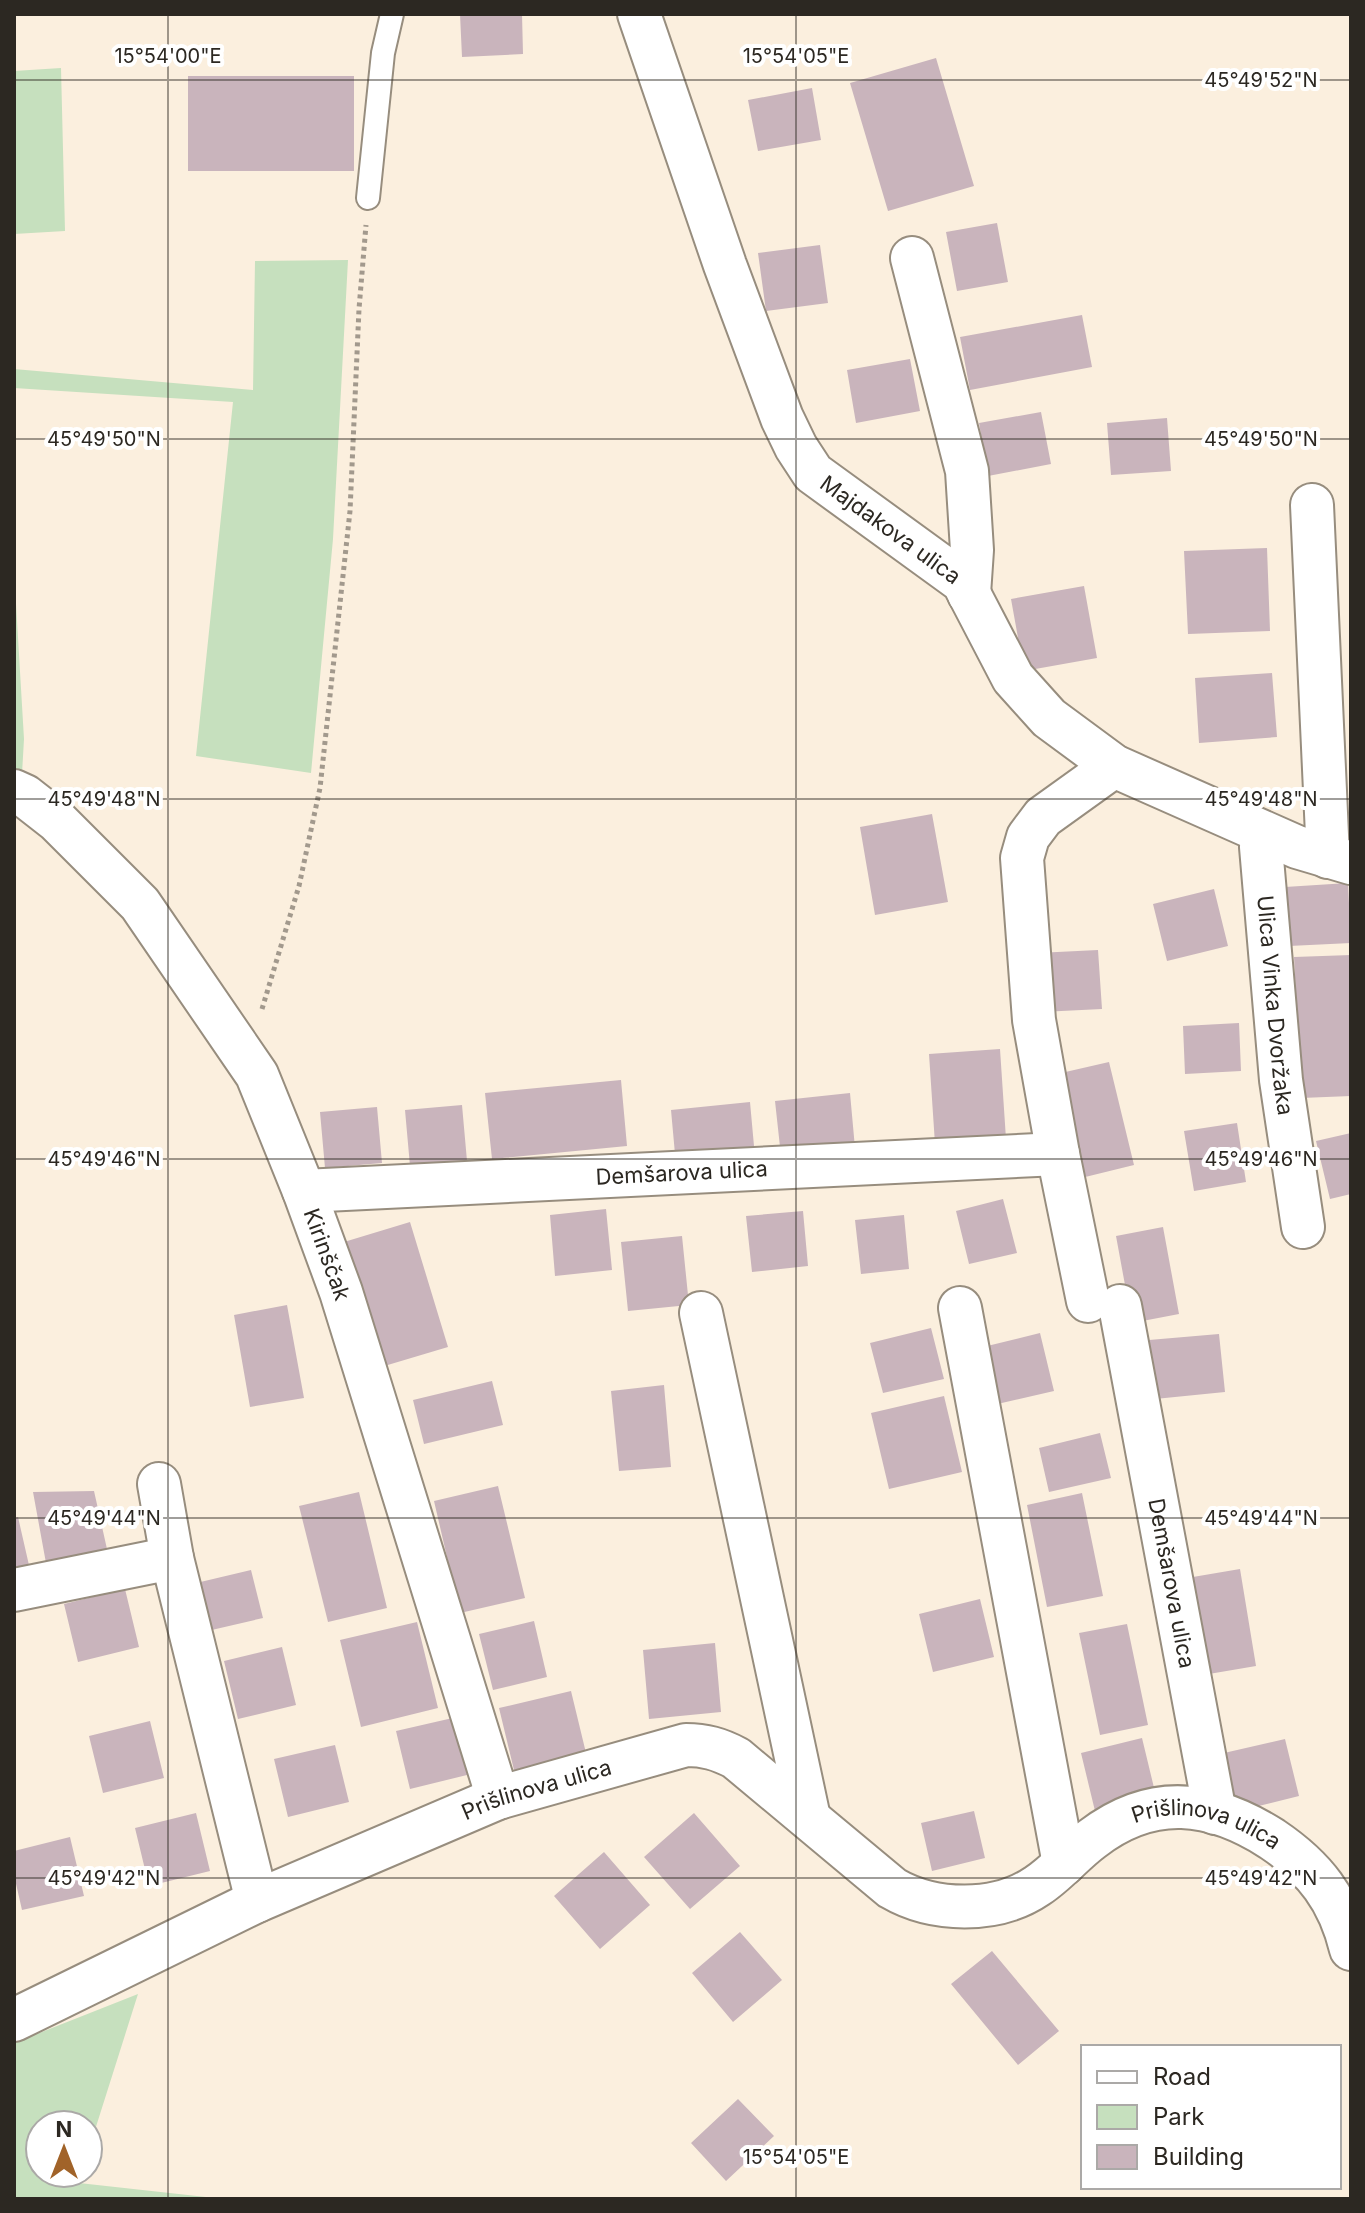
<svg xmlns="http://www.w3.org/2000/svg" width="1365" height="2213" viewBox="0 0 1365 2213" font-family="Inter,sans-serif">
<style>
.green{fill:#c6e0be}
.building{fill:#c9b4bc}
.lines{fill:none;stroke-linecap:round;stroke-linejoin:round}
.lane-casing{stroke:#978d7e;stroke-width:26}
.street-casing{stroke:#978d7e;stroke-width:46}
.path{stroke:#a2998d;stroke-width:5;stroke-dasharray:4 4;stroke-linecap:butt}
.lane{stroke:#fff;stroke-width:22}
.street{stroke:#fff;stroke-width:42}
.ticks{fill:none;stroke:#2c2822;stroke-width:2;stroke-opacity:0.45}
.labels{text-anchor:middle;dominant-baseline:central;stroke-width:8;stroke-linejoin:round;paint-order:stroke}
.street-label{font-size:22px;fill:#2c2822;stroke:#fff}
.ticks-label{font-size:20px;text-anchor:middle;fill:#2c2822;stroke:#fff;stroke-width:8;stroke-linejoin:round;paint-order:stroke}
</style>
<rect width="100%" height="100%" fill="#fbefde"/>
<path class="green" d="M61 68 65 231 14 234V71Z
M348 260 333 539 311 773 196 756 233 402 14 388V369L253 390 255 261Z
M14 570 24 739 22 774 14 771Z
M138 1994 88 2152V2125H40V2173H82L79 2183 224 2199H14V2043Z"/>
<path class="building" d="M460 14H522L523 54 462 57Z
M936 58 974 186 888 211 850 83Z
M188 76H354V171H188Z
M812 88 821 140 758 151 748 100Z
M997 223 1008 282 957 291 946 232Z
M820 245 828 303 766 311 758 253Z
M1082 315 1092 367 970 390 960 337Z
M910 359 920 411 856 423 847 370Z
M1041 412 1051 464 988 476 979 423Z
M1167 418 1171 471 1111 475 1107 423Z
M1267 548 1270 631 1188 634 1184 551Z
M1084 586 1097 658 1024 671 1011 599Z
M1272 673 1277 737 1199 743 1195 678Z
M932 814 948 902 875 915 860 827Z
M1348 883 1351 943 1289 946 1285 887Z
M1214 889 1228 946 1167 961 1153 904Z
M1098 950 1102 1009 1041 1012 1037 953Z
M1351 955V1096L1301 1098 1294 957Z
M1239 1023 1241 1071 1185 1074 1183 1026Z
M1000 1049 1006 1139 935 1144 929 1054Z
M1109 1062 1134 1165 1073 1180 1048 1076Z
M621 1080 627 1146 492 1159 485 1093Z
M850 1093 855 1148 781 1156 775 1101Z
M750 1102 755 1157 676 1165 671 1110Z
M462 1105 467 1161 410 1166 405 1110Z
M377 1107 382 1163 325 1168 320 1112Z
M1237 1123 1246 1182 1194 1191 1184 1131Z
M1351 1133V1194L1330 1199 1316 1141Z
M1003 1199 1017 1253 969 1264 956 1211Z
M606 1209 612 1270 555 1276 550 1215Z
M803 1211 808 1266 752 1272 746 1216Z
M904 1215 909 1269 861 1274 855 1220Z
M410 1222 448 1347 381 1367 344 1242Z
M1163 1227 1179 1314 1132 1323 1116 1236Z
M682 1236 689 1305 628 1311 621 1242Z
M287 1305 304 1398 250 1407 234 1315Z
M931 1328 944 1379 883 1393 870 1343Z
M1040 1333 1054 1391 993 1405 979 1348Z
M1219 1334 1225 1392 1155 1399 1149 1340Z
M492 1381 503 1425 424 1444 413 1400Z
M664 1385 671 1467 619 1471 611 1391Z
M944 1396 962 1472 889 1489 871 1413Z
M1100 1433 1111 1478 1049 1492 1039 1448Z
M498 1486 525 1598 460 1613 434 1501Z
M94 1491 107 1549 46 1563 33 1492Z
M359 1492 387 1608 328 1622 299 1506Z
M1082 1493 1103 1596 1047 1607 1027 1505Z
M18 1517 31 1574 14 1579V1518Z
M1240 1569 1256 1666 1203 1675 1187 1578Z
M251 1570 263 1618 203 1632 192 1584Z
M125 1589 139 1647 78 1662 64 1604Z
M980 1599 994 1657 933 1672 919 1614Z
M534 1621 547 1677 493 1690 479 1634Z
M417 1622 438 1708 361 1727 340 1640Z
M1127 1624 1148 1725 1100 1735 1079 1633Z
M715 1643 721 1712 649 1719 643 1650Z
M282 1647 296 1705 238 1719 224 1661Z
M571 1691 586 1753 514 1770 499 1708Z
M457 1717 471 1774 410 1789 396 1731Z
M150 1721 164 1778 103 1793 89 1736Z
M1142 1738 1156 1796 1095 1811 1081 1753Z
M1285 1739 1299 1796 1238 1811 1224 1753Z
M335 1745 349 1802 288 1817 274 1759Z
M974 1811 985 1858 932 1871 921 1823Z
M196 1813 210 1871 149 1886 135 1828Z
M694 1813 740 1866 690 1909 644 1857Z
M70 1837 84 1896 22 1910 14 1875V1851Z
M604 1852 650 1905 600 1949 554 1896Z
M740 1932 782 1980 733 2022 692 1973Z
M992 1951 1059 2031 1018 2065 951 1984Z
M738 2099 774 2136 726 2181 691 2143Z"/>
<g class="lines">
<defs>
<path id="lane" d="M368 198 383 53 392 14"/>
<g id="street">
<path id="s1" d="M639 14 725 265 782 418 796 447 813 473 963 582 1013 678 1049 718 1114 766 1297 847 1351 863"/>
<path d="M912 258 967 471 972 550 969 594"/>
<path d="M1312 505 1328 857"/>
<path id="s2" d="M14 791 25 796 57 821 140 904 257 1075 304 1191 341 1292 498 1798"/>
<path id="s3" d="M1262 832 1261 847 1281 1080 1303 1227"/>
<path id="s4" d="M304 1191 1058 1154"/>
<path d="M1088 1301 1058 1154 1034 1020 1022 858 1028 837 1043 817 1114 766"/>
<path id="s5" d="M1120 1306 1215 1813"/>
<path d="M960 1308 1064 1864"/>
<path d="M701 1313 809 1818"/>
<path d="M159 1484 172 1558 257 1901"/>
<path d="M14 1590 172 1558"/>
<path id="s6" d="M14 2020 257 1901 498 1798 686 1745C705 1745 719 1749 736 1758L892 1888C933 1912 996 1914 1037 1886 1057 1873 1073 1853 1092 1839 1152 1793 1211 1800 1272 1839 1315 1868 1339 1899 1351 1949"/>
</g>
</defs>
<use href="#lane" class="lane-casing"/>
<use href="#street" class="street-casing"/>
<path class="path" d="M262 1009 299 886 320 788 350 511 359 309 366 225"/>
<use href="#lane" class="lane"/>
<use href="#street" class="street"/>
</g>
<path class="ticks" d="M168 14V2199M796 14V2199M14 80H1351M14 439H1351M14 799H1351M14 1159H1351M14 1518H1351M14 1878H1351"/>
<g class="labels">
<g class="street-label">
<text stroke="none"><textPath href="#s1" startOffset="588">Majdakova ulica</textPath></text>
<text stroke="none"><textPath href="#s3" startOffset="174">Ulica Vinka Dvoržaka</textPath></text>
<text stroke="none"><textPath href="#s4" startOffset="378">Demšarova ulica</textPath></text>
<text stroke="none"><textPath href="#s2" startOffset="570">Kirinščak</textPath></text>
<text stroke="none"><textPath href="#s5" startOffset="282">Demšarova ulica</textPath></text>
<text stroke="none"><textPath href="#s6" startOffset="572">Prišlinova ulica</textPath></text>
<text stroke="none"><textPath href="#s6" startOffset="1332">Prišlinova ulica</textPath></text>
</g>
</g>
<g class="ticks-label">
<text x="168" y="63">15°54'00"E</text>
<text x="796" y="63">15°54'05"E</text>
<text x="1261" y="87">45°49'52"N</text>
<text x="104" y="446">45°49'50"N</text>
<text x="1261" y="446">45°49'50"N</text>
<text x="104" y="806">45°49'48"N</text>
<text x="1261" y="806">45°49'48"N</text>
<text x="104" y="1166">45°49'46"N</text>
<text x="1261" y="1166">45°49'46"N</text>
<text x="104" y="1525">45°49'44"N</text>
<text x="1261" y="1525">45°49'44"N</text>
<text x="104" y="1885">45°49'42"N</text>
<text x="1261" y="1885">45°49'42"N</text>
<text x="796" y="2164">15°54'05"E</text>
</g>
<rect width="1365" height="2213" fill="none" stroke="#2c2822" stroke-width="32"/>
<rect x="1081" y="2045" width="260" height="144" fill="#ffffff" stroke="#aba9a7" stroke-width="2"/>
<rect x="1097" y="2071" width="40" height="12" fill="#ffffff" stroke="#aba9a7" stroke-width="2"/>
<text x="1153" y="2085" font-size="24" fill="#2c2822">Road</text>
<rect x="1097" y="2105" width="40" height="24" fill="#c6e0be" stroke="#aba9a7" stroke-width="2"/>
<text x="1153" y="2125" font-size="24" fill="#2c2822">Park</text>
<rect x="1097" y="2145" width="40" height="24" fill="#c9b4bc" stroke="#aba9a7" stroke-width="2"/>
<text x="1153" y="2165" font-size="24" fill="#2c2822">Building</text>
<g transform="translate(64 2149)"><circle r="38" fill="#ffffff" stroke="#aba9a7" stroke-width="2"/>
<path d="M0-6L14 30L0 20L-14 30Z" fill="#a16329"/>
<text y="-12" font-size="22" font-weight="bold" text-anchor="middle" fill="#2c2822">N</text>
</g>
</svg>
